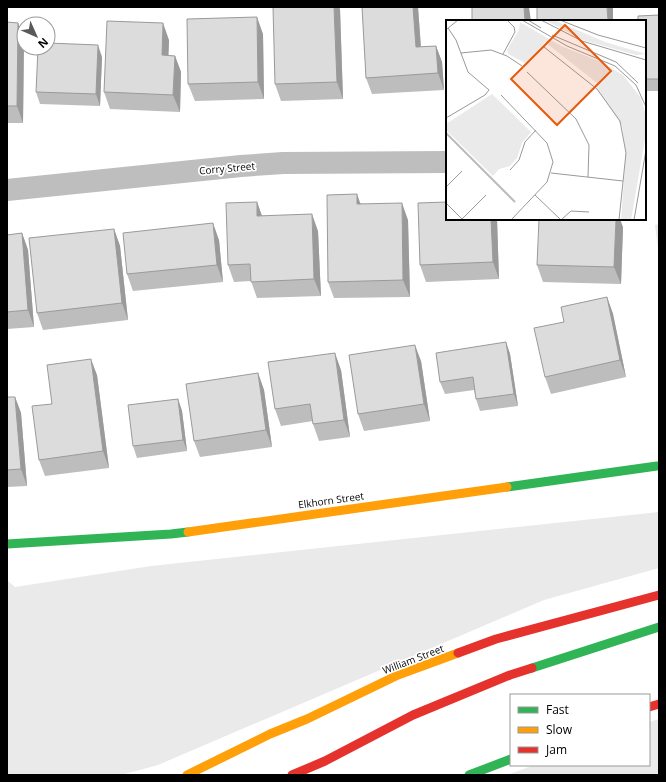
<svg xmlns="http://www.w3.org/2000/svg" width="666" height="782" viewBox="0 0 666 782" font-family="'Open Sans',sans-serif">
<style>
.green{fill:#eaeaea}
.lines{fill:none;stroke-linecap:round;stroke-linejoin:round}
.street{stroke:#bebebe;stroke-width:22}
.fast{stroke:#30b455;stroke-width:9}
.slow{stroke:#ff9f0a;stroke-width:9}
.jam{stroke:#e5322d;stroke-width:9}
.wall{fill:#bdbdbd}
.shaded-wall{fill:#9a9a9a}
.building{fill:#dcdcdc;stroke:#9a9a9a}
.labels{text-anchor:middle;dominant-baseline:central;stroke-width:3.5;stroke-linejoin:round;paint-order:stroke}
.street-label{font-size:10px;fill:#000;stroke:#fff}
.inset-river{fill:none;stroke:#bcbcbc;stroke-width:2}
.inset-road{fill:none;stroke:#999;stroke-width:1}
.view{fill:#e8590c;fill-opacity:0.15;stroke:#e8590c;stroke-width:2}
.inset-edge{fill:none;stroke:#000;stroke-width:2}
</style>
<rect width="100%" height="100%" fill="#fff"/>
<path class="green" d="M659 224V256L655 225Z
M659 512V568L544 600 158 765 121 775H7V580L15 587 151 566Z
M659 719V775H507L534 765H649V722Z"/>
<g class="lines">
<path class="street" d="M7 190 241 166 283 163 447 162"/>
<path class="fast" d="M507 487 657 466
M7 544 171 534 188 532
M532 668 659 627
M469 775 511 759"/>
<path class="slow" d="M188 532 507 487
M187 775 270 734 307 719 398 675 458 653"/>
<path class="jam" d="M458 653 496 639 659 595
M649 707 659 704
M292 775 325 761 413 715 510 675 532 668"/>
</g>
<path class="wall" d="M362 7H418L421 47 436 46 442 62 444 90 372 94 366 78Z
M340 9 343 99 281 101 275 84Z
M659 15V91H645V21Z
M7 22 18 23 24 39 23 123H7Z
M263 34 264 99 195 101 188 84Z
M169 40 168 55 175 56 181 72 180 112 110 109 104 92Z
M102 57 100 106 40 104 36 92Z
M257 202 262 216 318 231 321 296 257 298 251 281 234 282 228 265Z
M360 203 408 220 410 297 334 298 328 282Z
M447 219H497L499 279 426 282 420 265Z
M623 227 621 284 543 282 537 265Z
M114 229 120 246 128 320 43 330 37 313Z
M22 233 28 250 34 327 7 329V235Z
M219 240 223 282 133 291 127 274Z
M607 297 613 314 626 377 551 394 545 377 564 322Z
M506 342 510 354 518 406 480 411 476 399 474 390 445 394 440 382Z
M421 361 430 421 364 431 358 414Z
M341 370 350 437 319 441 313 424V421L281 426 275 409Z
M258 373 264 390 272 447 200 457 194 441Z
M97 375 109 468 45 476 39 460 52 404Z
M7 397H15L21 413 27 486 7 487Z
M178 399 182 411 187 451 137 458 133 446Z"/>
<path class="shaded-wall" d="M334 7H339L340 9 343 99 337 82Z
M413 7H418L422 64 416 47Z
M524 7H529L531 21H525Z
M607 7H613V21H608Z
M257 17 263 34 264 99 258 82Z
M18 23 24 39 23 123 17 106Z
M163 23 169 40 168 72 162 55Z
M98 45 102 57 100 106 96 94Z
M436 46 442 62 444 90 438 73Z
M175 56 181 72 180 112 173 95Z
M357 194 363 211 357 204Z
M257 202 263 219 257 216Z
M402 203 408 220 410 297 403 280Z
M312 214 318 231 321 296 314 279Z
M491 219H497L499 279 493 262Z
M616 219H620L623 227 621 284 614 267Z
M213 223 219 240 223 282 217 265Z
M114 229 120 246 128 320 122 303Z
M22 233 28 250 34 327 28 310Z
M607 297 613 314 626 377 620 360Z
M506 342 510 354 518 406 514 394Z
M415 345 421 361 430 421 424 404Z
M335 353 341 370 350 437 344 420Z
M91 359 97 375 109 468 103 451Z
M258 373 264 390 272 447 266 430Z
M15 397 21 413 27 486 21 469Z
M178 399 182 411 187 451 183 440Z"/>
<path class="building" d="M273 7H334L337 82 275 84Z
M362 7H413L416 47 436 46 438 73 366 78Z
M472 7H524L525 21H472Z
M537 7H607L608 21H537Z
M659 15V79H645V21H638V16Z
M257 17 258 82 188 84 187 19Z
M107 21 163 23 162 55 175 56 173 95 104 92Z
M7 22 18 23 17 106H7Z
M48 43 98 45 96 94 36 92 38 48H48Z
M357 194V204L402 203 403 280 328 282 327 195Z
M257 202V216L312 214 314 279 251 282 250 264 228 265 226 203Z
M447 202V219H491L493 262 420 265 418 203Z
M539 219H616L614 267 537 265Z
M213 223 217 265 127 274 123 233Z
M114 229 122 303 37 313 29 238Z
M22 233 28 310 7 312V235Z
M607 297 620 360 545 377 534 328 564 322 561 307Z
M506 342 514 394 476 399 473 377 440 382 436 353Z
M415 345 424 404 358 414 349 355Z
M335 353 344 420 313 424 310 404 275 409 268 362Z
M91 359 103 451 39 460 32 406 52 404 47 365Z
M258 373 266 430 194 441 186 384Z
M7 397H15L21 469 7 470Z
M178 399 183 440 133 446 128 405Z"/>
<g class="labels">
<g class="street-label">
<text transform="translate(227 168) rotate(-5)">Corry Street</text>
<text transform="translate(331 500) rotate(-8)">Elkhorn Street</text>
<text transform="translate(413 659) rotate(-21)">William Street</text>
</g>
</g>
<g transform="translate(446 20)">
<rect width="200" height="200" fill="#fff"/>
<path d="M99 0H108L159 22 200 34 190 35 137 20ZM74 2 115 26 153 41 177 55 195 78 199 92V119L185 200H175L180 133 176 106 151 69V63L99 22 81 44 62 34 61 30 73 10ZM46 74 85 112 76 123 71 138 64 146 53 149 47 156 0 110V104Z" fill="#eaeaea"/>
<path class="inset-river" d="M0 113 69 182"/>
<path class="inset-road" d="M76 0 121 26 169 46 190 65 200 87M82 0 95 8M95 0 136 21 200 40M114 0 152 15 200 28M1 9 12 0M106 15 170 42 192 63M98 27 151 69 174 101 180 133 173 200M15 33 45 30 61 36 76 46M57 34 69 12 68 7 61 0M81 52 130 99 143 125 142 157M55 75 101 123 107 142 101 162 65 200M0 98 39 75 43 70 22 52 10 20 2 8M64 150 73 140 79 122 90 110M105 153 177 161M0 167 16 151M89 175 115 200 125 191 143 192M0 183 17 200M16 199 40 175M188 200 200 130"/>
<path class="view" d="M119 5 165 51 111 105 65 59Z"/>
<rect width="200" height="200" class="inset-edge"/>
</g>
<rect width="666" height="782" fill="none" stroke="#000000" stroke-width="16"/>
<rect x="510" y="694" width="140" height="72" fill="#ffffff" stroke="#999999"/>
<rect x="518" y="707" width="20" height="6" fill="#30b455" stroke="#999999"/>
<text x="546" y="714" font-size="12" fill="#000000">Fast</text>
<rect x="518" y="727" width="20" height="6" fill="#ff9f0a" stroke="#999999"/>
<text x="546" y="734" font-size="12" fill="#000000">Slow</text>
<rect x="518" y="747" width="20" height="6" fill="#e5322d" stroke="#999999"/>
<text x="546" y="754" font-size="12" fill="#000000">Jam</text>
<g transform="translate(36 36) rotate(135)"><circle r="19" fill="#ffffff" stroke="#999999"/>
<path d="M0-3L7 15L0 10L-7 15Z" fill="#595959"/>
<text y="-6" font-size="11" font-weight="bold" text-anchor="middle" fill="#000000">N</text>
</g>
</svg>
